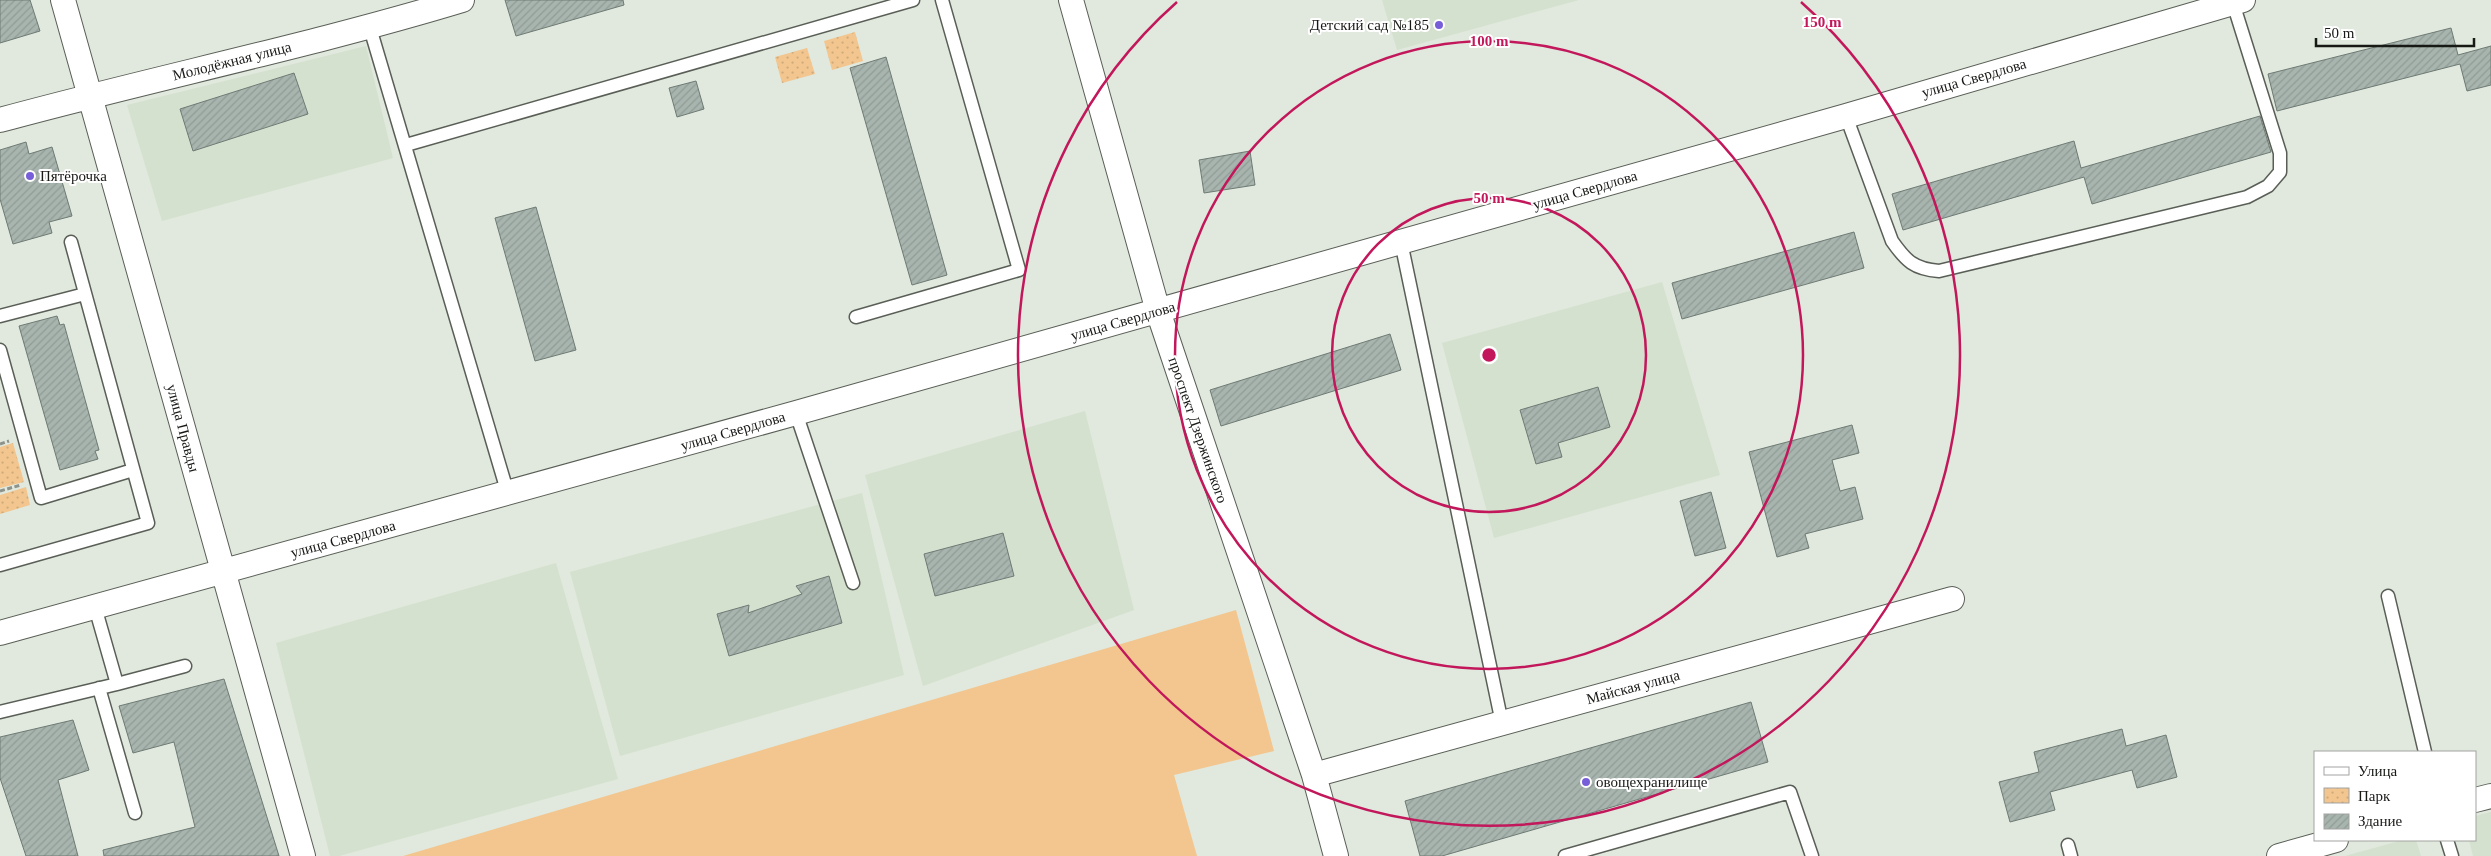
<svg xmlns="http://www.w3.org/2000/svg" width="2491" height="856" viewBox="0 0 2491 856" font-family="Georgia,serif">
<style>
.built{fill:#d5e1cf}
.green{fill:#f2c68e}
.park{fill:url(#park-dots)}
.building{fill:url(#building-hatch);stroke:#6e7a74}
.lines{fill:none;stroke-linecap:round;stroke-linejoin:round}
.lane-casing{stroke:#595f56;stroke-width:15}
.street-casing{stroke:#595f56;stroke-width:26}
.path{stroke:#8d928a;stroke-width:3;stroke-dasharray:5 2.5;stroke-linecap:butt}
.lane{stroke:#fff;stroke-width:12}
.street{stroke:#fff;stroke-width:24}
.ring{fill:none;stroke:#c2185b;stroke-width:2.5}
.poi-dot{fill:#775fd9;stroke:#fff;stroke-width:2}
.labels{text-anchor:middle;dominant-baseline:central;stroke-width:4;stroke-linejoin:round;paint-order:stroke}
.poi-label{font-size:15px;fill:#171915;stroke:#fff;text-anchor:start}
.street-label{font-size:15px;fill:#171915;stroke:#fff}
.centre{fill:#c2185b;stroke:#fff;stroke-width:2.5}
.ring-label{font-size:15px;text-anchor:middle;font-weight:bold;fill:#c2185b;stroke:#fff;stroke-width:4;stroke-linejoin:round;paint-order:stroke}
</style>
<defs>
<pattern id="park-dots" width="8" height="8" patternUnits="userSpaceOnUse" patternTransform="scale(1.25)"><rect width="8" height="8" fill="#f2c68e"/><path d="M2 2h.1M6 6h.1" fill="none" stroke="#cfaa7a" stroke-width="1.8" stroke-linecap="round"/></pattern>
<pattern id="building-hatch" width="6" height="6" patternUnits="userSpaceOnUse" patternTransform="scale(1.25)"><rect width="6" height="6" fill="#a8b5af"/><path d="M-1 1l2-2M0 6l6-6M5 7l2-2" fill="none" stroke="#909b96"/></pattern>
</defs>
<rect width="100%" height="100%" fill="#e1e8dd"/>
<path class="built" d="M1382 0H1579L1397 50Z
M366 46 393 158 162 221 127 105Z
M1662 282 1720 475 1494 538 1442 343Z
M1085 411 1134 610 923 686 865 475Z
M862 493 904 675 620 756 570 572Z
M556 563 618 779 339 856H330L276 643Z
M2491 812V856H2473L2469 840H2475V816Z
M2403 840H2416L2421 856H2345Z"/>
<path class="green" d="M1236 610 1274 751 1174 775 1197 856H403Z"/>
<path class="park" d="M855 32 863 61 832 70 824 41Z
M807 48 815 74 782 83 775 57Z
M13 443 24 482 0 488V447Z
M26 487 30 505 0 514V495Z"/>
<path class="building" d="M0 0H30L40 31 0 43Z
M505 0H623L624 5 516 36Z
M2451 28 2458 55 2491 46V85L2467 91 2460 64 2277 111 2268 74Z
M886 57 947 275 912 285 850 68Z
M294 73 308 114 193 151 180 109Z
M696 81 704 109 677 117 669 88Z
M2260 116 2271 152 2092 204 2084 177 1903 230 1892 194 2074 141 2081 168Z
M26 142 29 154 52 147 72 216 49 222 52 233 13 244 0 199V150Z
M1250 151 1255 185 1204 193 1199 160Z
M536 207 576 350 535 361 495 218Z
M1854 232 1864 268 1682 319 1672 283Z
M57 316 60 325 64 324 99 450 95 451 98 459 60 470 19 326Z
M1390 334 1401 370 1221 426 1210 390Z
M1598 387 1610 427 1558 443 1562 457 1536 464 1520 410Z
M1852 425 1859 453 1832 460 1840 491 1855 487 1863 519 1805 534 1809 548 1777 557 1749 452Z
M1711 492 1726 548 1695 556 1680 501Z
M1003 533 1014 576 935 596 924 554Z
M829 576 842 623 729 656 717 614 749 605 748 613 802 594 796 586Z
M224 679 279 856H104L103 850 195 827 174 742 133 753 119 706Z
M1751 702 1768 762 1442 856H1420L1405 801Z
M73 720 89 770 58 780 78 856H26L0 778V737Z
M2122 729 2126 746 2166 735 2177 777 2137 788 2132 770 2050 792 2055 810 2010 822 1999 782 2039 772 2034 752Z"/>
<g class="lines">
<defs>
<path id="lane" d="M370 28 508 494
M1846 116 1892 241C1906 261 1914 269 1939 271L2247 197 2268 186 2280 172V153L2233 3
M406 145 913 0
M1401 242 1502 723
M0 316 85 294
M856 317 1019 270 942 0
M0 350 41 498 133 470
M796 413 853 583
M0 565 148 523 71 242
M2388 596 2425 752
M117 684 185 666
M99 688 135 813
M0 712 117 684 95 607
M2447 840 2452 856
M2068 845 2071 856
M1565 856 1790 792 1812 856"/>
<path id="street" d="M63 0 303 856
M1071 0 1158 311 1314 775 1336 856
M0 120C154 78 310 46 462 0
M0 633 796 413 1846 116 2243 0
M1314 775 1952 599
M2475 800 2491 796
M2279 856 2336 840"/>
</defs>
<use href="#lane" class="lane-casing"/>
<use href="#street" class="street-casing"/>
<path class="path" d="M0 444 9 441
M0 491 21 485"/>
<use href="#lane" class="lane"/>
<use href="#street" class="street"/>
</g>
<g class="ring">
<circle cx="1489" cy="355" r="157"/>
<circle cx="1489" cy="355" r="314"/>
<path d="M1801 2A471 471 0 1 1 1177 2"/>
</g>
<g class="poi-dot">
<circle cx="1439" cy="25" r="5"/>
<circle cx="30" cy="176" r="5"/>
<circle cx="1586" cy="782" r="5"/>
</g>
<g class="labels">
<g class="poi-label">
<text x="1429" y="25" text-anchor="end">Детский сад №185</text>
<text x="40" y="176">Пятёрочка</text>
<text x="1596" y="782">овощехранилище</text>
</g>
<g class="street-label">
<text transform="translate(232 61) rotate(-14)">Молодёжная улица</text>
<text transform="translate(1974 78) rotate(-16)">улица Свердлова</text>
<text transform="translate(1585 190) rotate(-16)">улица Свердлова</text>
<text transform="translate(1123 321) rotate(-16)">улица Свердлова</text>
<text transform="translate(183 428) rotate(75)">улица Правды</text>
<text transform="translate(1198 430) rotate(71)">проспект Дзержинского</text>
<text transform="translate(733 431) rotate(-16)">улица Свердлова</text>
<text transform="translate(343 539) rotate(-15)">улица Свердлова</text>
<text transform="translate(1633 687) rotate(-15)">Майская улица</text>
</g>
</g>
<circle cx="1489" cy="355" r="8" class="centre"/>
<g class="ring-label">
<text x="1822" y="27">150 m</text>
<text x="1489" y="46">100 m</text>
<text x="1489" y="203">50 m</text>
</g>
<rect x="2314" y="751" width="162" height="90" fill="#ffffff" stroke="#a2a3a1"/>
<rect x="2324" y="767" width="25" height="8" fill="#ffffff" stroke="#a2a3a1"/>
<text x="2358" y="776" font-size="15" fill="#171915">Улица</text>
<rect x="2324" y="788" width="25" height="15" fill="url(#park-dots)" stroke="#a2a3a1"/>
<text x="2358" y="801" font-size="15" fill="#171915">Парк</text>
<rect x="2324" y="814" width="25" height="15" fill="url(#building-hatch)" stroke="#a2a3a1"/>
<text x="2358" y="826" font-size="15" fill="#171915">Здание</text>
<path d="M2316 38v8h158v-8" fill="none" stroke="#171915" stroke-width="2.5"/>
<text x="2324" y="38" font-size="15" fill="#171915" stroke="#ffffff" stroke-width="4" paint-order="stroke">50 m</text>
</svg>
